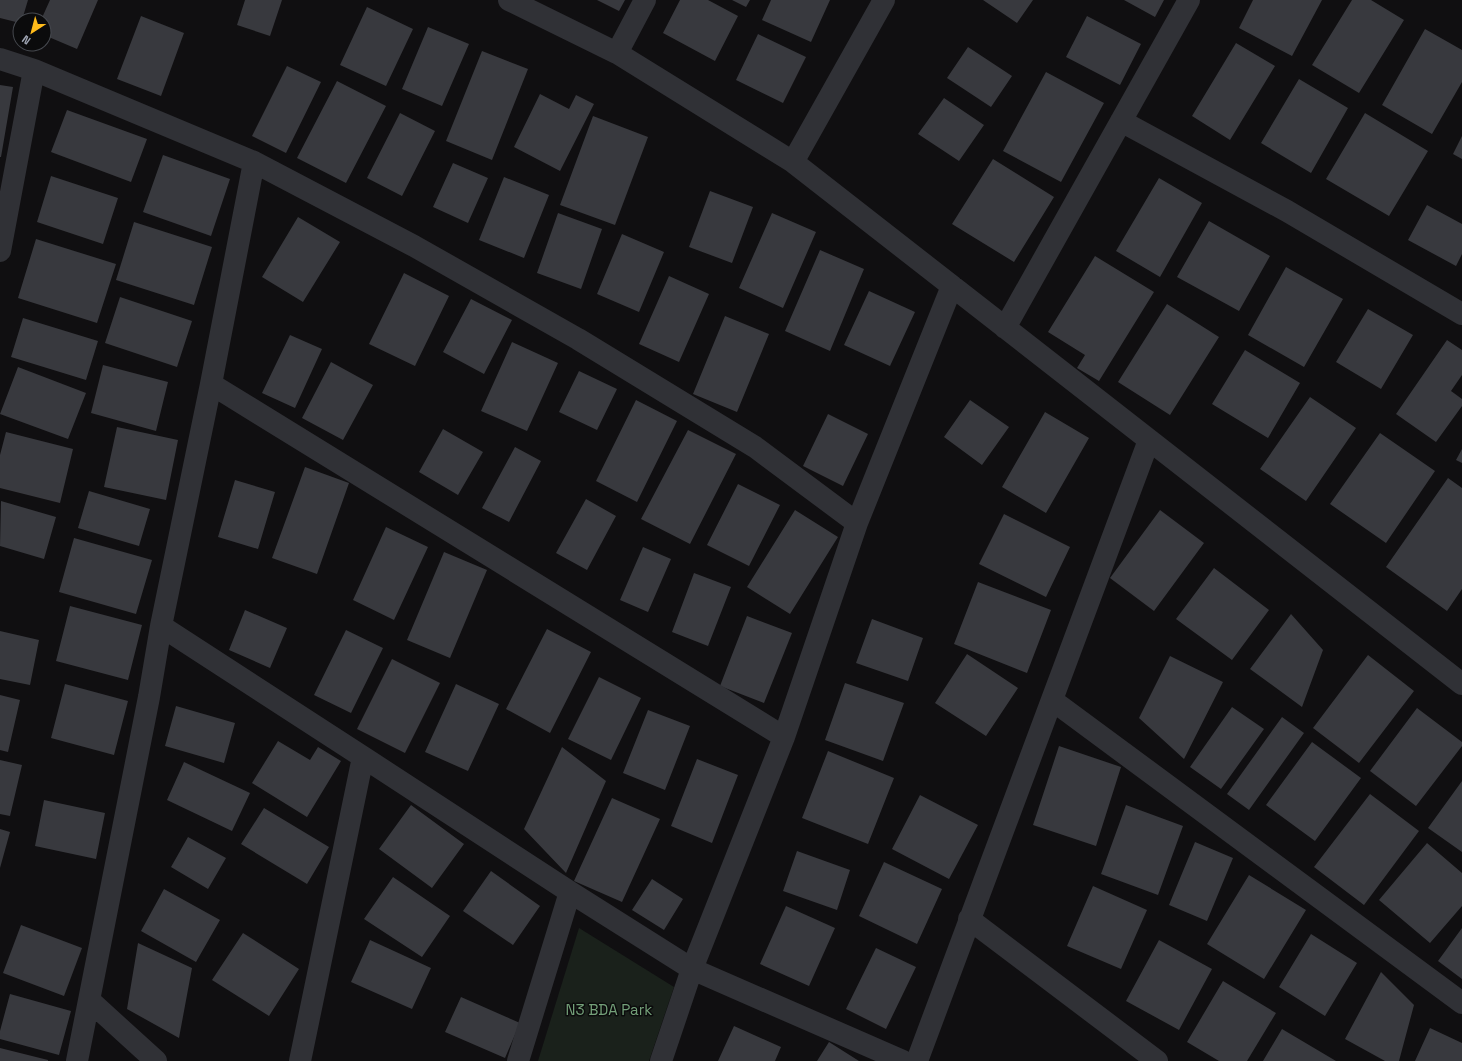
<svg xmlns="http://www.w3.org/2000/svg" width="1462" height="1061" viewBox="0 0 1462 1061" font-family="'Space Grotesk',sans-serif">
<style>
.green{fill:#1a211b}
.building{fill:#38393e}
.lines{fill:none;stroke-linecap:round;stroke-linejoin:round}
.minor{stroke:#303136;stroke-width:22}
.labels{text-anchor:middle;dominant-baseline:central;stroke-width:3;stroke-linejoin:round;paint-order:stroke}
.park-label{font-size:15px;fill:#74a079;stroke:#0b0b0c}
</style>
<rect width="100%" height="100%" fill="#100f11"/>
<path class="green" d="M579 928 674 987 649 1061H538Z"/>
<path class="building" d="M0 0H28L22 20H20V23L0 18Z
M50 0H98L77 49 44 35V20H41Z
M245 0H282L270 36 237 25Z
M597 0H625L619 11Z
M680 0H708L738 16 715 61 663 33Z
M732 0H750L746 7Z
M771 0H830L811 42 762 20Z
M983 0H1033L1017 23Z
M1124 0H1164L1155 17Z
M1253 0H1322L1292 56 1239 28Z
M1352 0H1371L1404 20 1359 93 1312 65Z
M367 7 413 29 386 86 340 65Z
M141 16 184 33 161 96 117 79Z
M1087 16 1141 44 1120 85 1066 57Z
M428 27 469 44 442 106 402 89Z
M1425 29 1462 50V82L1432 134 1382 105Z
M758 34 806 57 783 103 736 80Z
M1236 43 1275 66 1230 140 1192 116Z
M968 47 1012 76 991 107 947 78Z
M482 51 528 69 492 160 446 141Z
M287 66 321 82 286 153 252 136Z
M1046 72 1104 103 1061 182 1003 151Z
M1299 79 1348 108 1311 173 1261 143Z
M337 81 386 106 346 183 297 158Z
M0 85 13 87 1 157H0Z
M540 94 569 109 576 95 594 104 560 171 514 147Z
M944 98 984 125 959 161 918 134Z
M67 110 147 139 131 182 51 152Z
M400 113 435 131 402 196 367 178Z
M1365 113 1428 151 1389 216 1326 179Z
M593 116 648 137 615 225 560 205Z
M1462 136V159L1453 154Z
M163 155 230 179 211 236 143 212Z
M993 159 1054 197 1014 262 952 224Z
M453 163 488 178 468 223 433 207Z
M51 176 118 198 103 244 37 222Z
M504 177 549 195 524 258 479 240Z
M1159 178 1202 203 1160 277 1116 251Z
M710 191 753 207 732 263 689 247Z
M1427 205 1462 224V254L1456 266 1408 240Z
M558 213 602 229 581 289 537 273Z
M772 213 816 232 783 308 739 288Z
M298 217 340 242 303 302 262 277Z
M1209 221 1270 256 1239 311 1177 277Z
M134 222 212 247 194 305 116 280Z
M622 234 664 252 639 312 597 294Z
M36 239 116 264 97 323 18 298Z
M820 250 864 269 830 351 785 331Z
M1095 256 1154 292 1099 381 1077 368 1085 355 1048 332Z
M1286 267 1343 299 1304 367 1248 335Z
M404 273 449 296 415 366 369 344Z
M669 276 709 294 679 362 639 344Z
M869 291 915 312 890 366 844 345Z
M120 297 192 321 177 367 105 343Z
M471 299 512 320 484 374 443 352Z
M1167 304 1219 337 1170 415 1118 382Z
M1368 309 1413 335 1381 389 1336 362Z
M725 316 769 334 737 412 693 394Z
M23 318 98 341 86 380 11 357Z
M290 335 322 349 295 408 262 393Z
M1447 340 1462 350V375L1451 391 1462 399V406L1436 442 1396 414Z
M512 342 558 363 527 431 481 411Z
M1245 350 1300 383 1268 438 1212 404Z
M331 362 373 385 343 440 302 418Z
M103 365 168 382 156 431 91 413Z
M18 367 86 393 68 439 0 414Z
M579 371 617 389 597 430 559 412Z
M1310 397 1356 428 1306 501 1260 469Z
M636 400 677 421 637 502 596 481Z
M970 400 1009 427 982 465 944 437Z
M1045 412 1089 438 1046 513 1002 487Z
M828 414 868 434 843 486 803 466Z
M117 427 178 440 166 500 104 487Z
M443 429 483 452 458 495 419 472Z
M688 430 736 454 690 544 641 519Z
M6 432 73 449 60 503 0 488V455Z
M1380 433 1435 471 1386 543 1330 504Z
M515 447 541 461 509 522 482 508Z
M1462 449V463L1456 460Z
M305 467 349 483 317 574 272 558Z
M1448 478 1462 488V589L1447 611 1386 567Z
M235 480 275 492 258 549 218 537Z
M738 484 780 505 749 566 707 545Z
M89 491 150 509 139 546 78 528Z
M586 499 616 516 587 570 556 553Z
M1 501 56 517 44 559 0 546Z
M795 510 838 537 790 614 747 587Z
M1160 510 1204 543 1154 611 1110 578Z
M1004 514 1070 547 1046 597 979 564Z
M386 527 428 547 394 620 353 600Z
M74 538 152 560 136 614 59 592Z
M643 547 671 559 648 612 620 600Z
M444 552 487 570 450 658 407 640Z
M1214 568 1269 610 1232 660 1176 619Z
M694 573 731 587 708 646 672 632Z
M978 582 1051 610 1027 673 954 644Z
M70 606 142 625 128 680 56 661Z
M245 610 287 628 270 668 229 650Z
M1291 614 1323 650 1302 707 1250 669Z
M747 616 792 633 764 703 720 686Z
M872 619 923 638 908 681 856 663Z
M547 629 591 652 550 733 506 709Z
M346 630 383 648 351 713 314 695Z
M0 631 39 640 30 685 0 679Z
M967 654 1018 688 986 736 935 703Z
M1368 655 1414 691 1359 763 1313 728Z
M1170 656 1223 682 1184 759 1139 718Z
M392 659 440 683 405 753 357 729Z
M599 677 641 698 611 760 568 739Z
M845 683 904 703 883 761 825 740Z
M65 684 128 701 114 755 51 738Z
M456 684 499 704 468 771 425 752Z
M0 695 20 700 8 752 0 750Z
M176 706 235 723 224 763 165 746Z
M1232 707 1264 729 1221 789 1190 767Z
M1417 708 1462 742V746L1416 806 1370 771Z
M648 710 690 726 665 790 623 773Z
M1282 717 1304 733 1249 810 1227 794Z
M278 741 310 760 318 747 341 761 307 817 252 783Z
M1312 742 1361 778 1315 841 1266 805Z
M1059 746 1121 767 1096 846 1033 825Z
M562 747 606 781 566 873 524 829Z
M828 751 894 778 868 844 802 818Z
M697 759 738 775 712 843 671 826Z
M0 760 22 765 10 816 0 814Z
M184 762 250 793 232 831 167 800Z
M1462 781V852L1428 828Z
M1370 794 1419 831 1364 905 1314 867Z
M920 795 978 825 949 879 892 849Z
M612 798 660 819 622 902 574 881Z
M44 800 105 813 96 859 35 846Z
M411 805 464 844 432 888 379 849Z
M1126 805 1183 826 1158 895 1101 874Z
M264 808 329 847 307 884 241 844Z
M0 829 10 832 0 868Z
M188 837 226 858 208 889 171 867Z
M1195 842 1233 858 1207 921 1169 905Z
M1427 843 1462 873V906L1430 943 1379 900Z
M797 851 850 870 837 910 783 891Z
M884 862 942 889 917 944 859 916Z
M491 871 540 906 513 945 463 911Z
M1249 875 1306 910 1264 979 1207 944Z
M393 877 450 916 422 957 364 919Z
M652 879 683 899 664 930 632 910Z
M1093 886 1147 910 1121 969 1067 946Z
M164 889 220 920 196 962 141 931Z
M786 906 835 928 809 986 760 964Z
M21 925 82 948 64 996 3 973Z
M1462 928V979L1438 961Z
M243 933 299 969 269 1016 212 980Z
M1311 934 1357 963 1325 1016 1279 987Z
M370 940 431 968 412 1009 351 982Z
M1159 940 1212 969 1179 1030 1126 1001Z
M138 943 192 968 179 1038 127 1009Z
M876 948 916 967 886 1029 846 1009Z
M1381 972 1414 1005 1399 1061H1385L1345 1039Z
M1223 981 1276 1013 1247 1061H1219L1187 1042Z
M10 994 71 1011 59 1055 0 1039V1031Z
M461 997 520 1023 505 1058 445 1032Z
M734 1026 781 1047 775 1061H718Z
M1430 1028 1462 1043V1061H1415Z
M1282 1029 1336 1061H1263Z
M829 1042 859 1061H817Z
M0 1048 48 1060V1061H0Z"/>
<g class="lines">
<path class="minor" d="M509 0 617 53 793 162 1462 684
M617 53 645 0
M0 59 34 70 0 251
M34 70 254 162 414 246 578 339 755 447 857 523 952 286
M1121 121 1287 211 1462 314
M793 162 884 0
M1005 328 1189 0
M211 384 784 737
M161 626 363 757
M1052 700 1462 1003
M969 919 1157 1061
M89 1000 156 1061
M77 1061 149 697 161 626 211 384 254 162
M300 1061 363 757 570 892 692 969 903 1061
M518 1061 570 892
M661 1061 692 969 784 737 857 523
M917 1061 1149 440"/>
</g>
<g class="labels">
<g class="park-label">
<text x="609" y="1009">N3 BDA Park</text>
</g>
</g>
<g transform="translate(32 32) rotate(216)"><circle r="19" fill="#0b0b0c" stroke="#46494f"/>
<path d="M0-3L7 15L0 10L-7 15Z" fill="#ffbb1a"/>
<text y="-6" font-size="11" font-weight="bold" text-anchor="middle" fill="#9fa5b3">N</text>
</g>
</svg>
